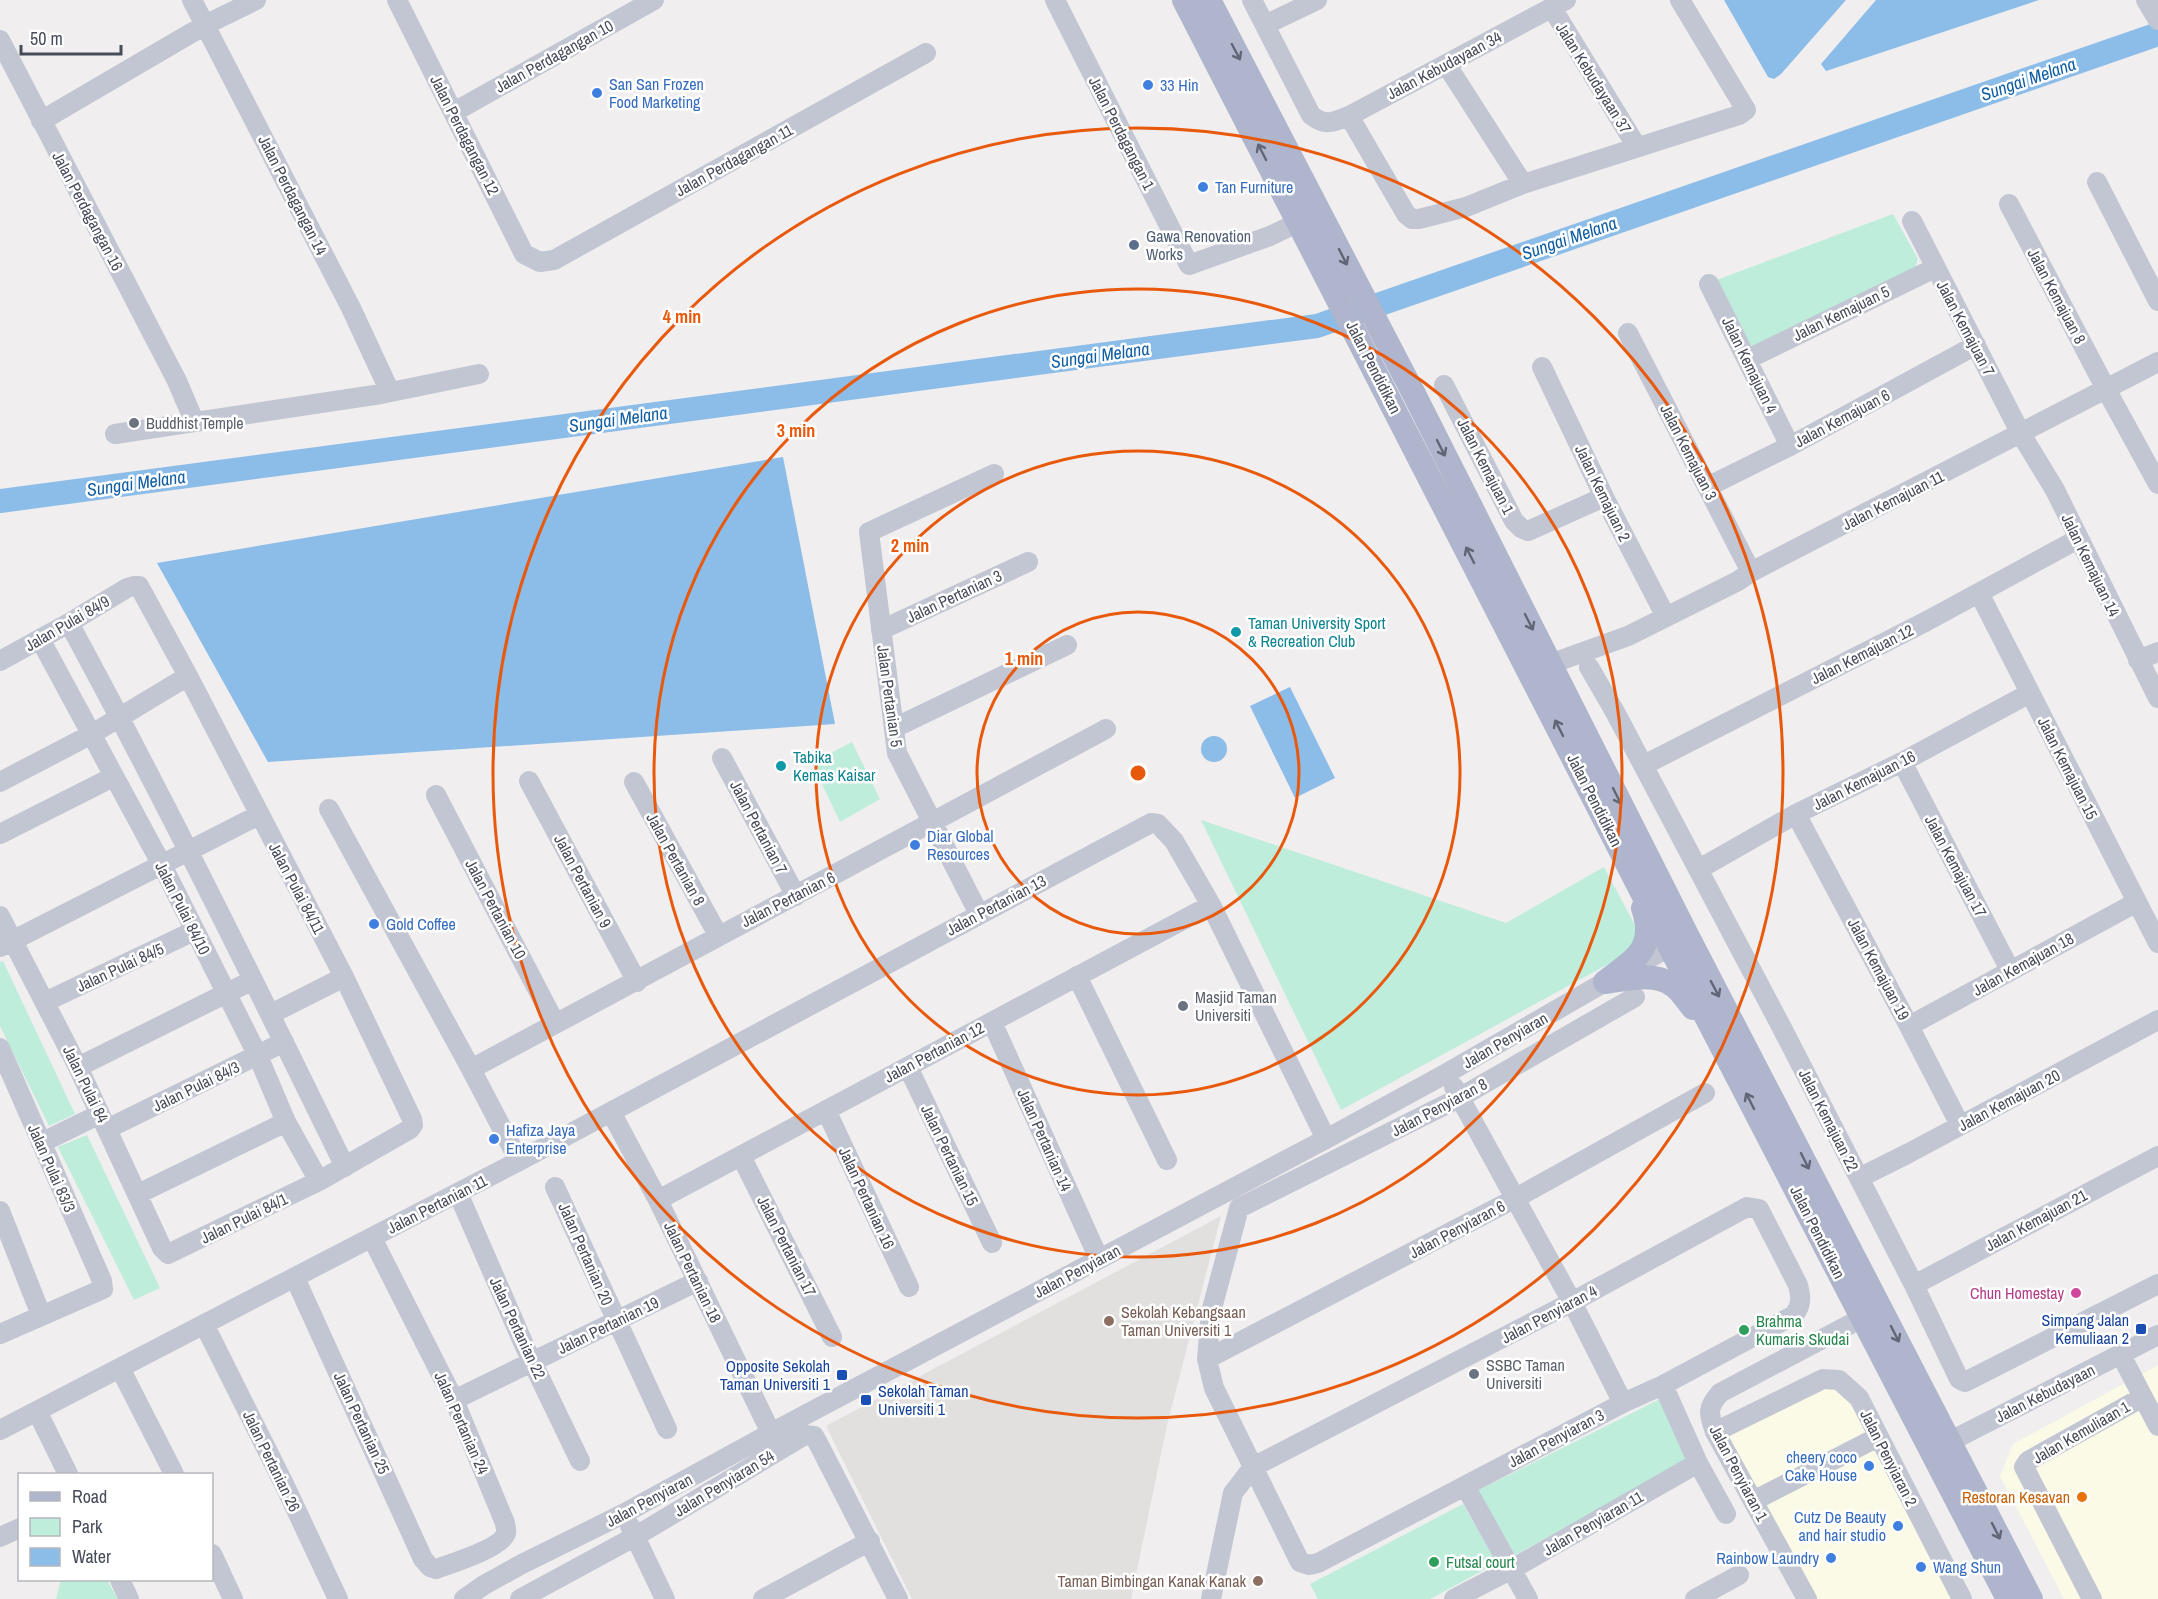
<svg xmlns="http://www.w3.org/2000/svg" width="2158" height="1599" viewBox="0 0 2158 1599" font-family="'Archivo Narrow',sans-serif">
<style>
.commercial{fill:#fbfae7}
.education{fill:#e1e0df}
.green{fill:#beeddc}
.water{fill:#8cbce8}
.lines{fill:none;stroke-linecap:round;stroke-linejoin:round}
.river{stroke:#8cbce8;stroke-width:24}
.minor{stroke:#c2c6d2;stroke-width:20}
.major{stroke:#aeb5cc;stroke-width:24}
.oneway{stroke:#616676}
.ring{fill:none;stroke:#e8590c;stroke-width:3}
.shop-dot{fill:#3f7fe0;stroke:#fff;stroke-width:2}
.service-dot{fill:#5c6f8a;stroke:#fff;stroke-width:2}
.worship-dot{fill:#6b7280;stroke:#fff;stroke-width:2}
.culture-dot{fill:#0f9aa8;stroke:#fff;stroke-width:2}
.hotel-dot{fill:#d1479c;stroke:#fff;stroke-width:2}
.education-dot{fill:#8d6e63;stroke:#fff;stroke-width:2}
.transit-dot{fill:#1a4fb4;stroke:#fff;stroke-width:2}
.leisure-dot{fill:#2e9e5b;stroke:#fff;stroke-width:2}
.food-dot{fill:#e8710a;stroke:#fff;stroke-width:2}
.labels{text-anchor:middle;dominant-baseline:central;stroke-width:5;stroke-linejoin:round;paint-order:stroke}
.street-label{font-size:16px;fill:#474c5a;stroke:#fff}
.shop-label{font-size:16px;fill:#366cbe;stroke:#fff;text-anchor:start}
.service-label{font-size:16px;fill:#4e5e75;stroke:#fff;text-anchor:start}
.worship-label{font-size:16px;fill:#5b616d;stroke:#fff;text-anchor:start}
.culture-label{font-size:16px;fill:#0d838f;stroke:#fff;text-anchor:start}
.hotel-label{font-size:16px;fill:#b23c85;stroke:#fff;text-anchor:end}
.education-label{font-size:16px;fill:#785e54;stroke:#fff;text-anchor:start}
.transit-label{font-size:16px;fill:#164399;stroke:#fff;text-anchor:end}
.leisure-label{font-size:16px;fill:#27864d;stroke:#fff;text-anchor:start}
.food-label{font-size:16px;fill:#c56008;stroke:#fff;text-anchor:end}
.water-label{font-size:18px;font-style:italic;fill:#125ea2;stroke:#fff}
.centre{fill:#e8590c;stroke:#fff;stroke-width:3}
.ring-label{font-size:18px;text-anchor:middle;font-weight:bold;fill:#e8590c;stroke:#fff;stroke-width:5;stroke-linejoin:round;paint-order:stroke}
</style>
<rect width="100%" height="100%" fill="#f0eeee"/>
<path class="commercial" d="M2158 1365V1599H2064L2000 1476 2013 1444Z
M1841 1374 1967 1599H1801L1709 1430Z"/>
<path class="education" d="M1221 1216 1167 1425 1131 1599H912L826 1426Z"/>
<path class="green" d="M1893 214 1918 259 1915 268 1755 347 1746 344 1714 281Z
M852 742 880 799 840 822 812 763Z
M1201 820 1506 923 1604 867 1645 944 1341 1110Z
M3 961 75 1114 49 1126 0 1026V962Z
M87 1135 160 1288 134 1300 58 1147Z
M1660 1399 1689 1460 1515 1555 1477 1491Z
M1463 1504 1497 1563 1430 1599H1318L1310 1584Z
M61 1580H107L118 1599H56Z"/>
<path class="water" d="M1724 0H1846L1781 74 1774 79 1768 77Z
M1876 0H2039L1826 71 1821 64Z
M783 457 835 724 268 762 157 563Z
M1290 687 1335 778 1295 798 1250 706Z
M1201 749a13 13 0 1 1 26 0a13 13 0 1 1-26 0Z"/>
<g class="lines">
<path class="river" d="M0 501 1317 326 2158 34"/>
<path class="minor" d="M192 0 351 308 390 392
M397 0 524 254 540 262 554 260 926 53
M1055 0 1189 265 1270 236 1299 222
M1252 0 1311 115C1326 127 1332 122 1349 116L1566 0
M2146 0 2158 20
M1552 8 1637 147
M1265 25 1317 0
M0 40 177 381 194 421
M1446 64 1523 184
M454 112 654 0
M1349 116 1406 214 1412 219H1419L1466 207 1523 184 1739 115 1746 110 1680 0
M41 121 205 25 256 0
M2097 182 2158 301
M2009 204 2106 389 2158 484
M1912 221 2021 434 2055 490 2158 698
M1709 284 1790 446
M1628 333 1751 572
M1748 359 1935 268
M1542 367 1604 497 1666 617
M1444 385 1514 521 1521 528 1528 531 1604 497
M115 434 381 394 479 374
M1707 487 1790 446 1976 345
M1979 593 2158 943
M69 623C166 802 256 985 345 1167
M881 630 1028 562
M40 639 162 865 258 1056 286 1122 319 1181
M2138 660 2158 652
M0 661 69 623 127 588 134 586H139L188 676 344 977 412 1119 413 1125 410 1129 319 1181 168 1254 162 1248 78 1067 0 916
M1550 664 1628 636 1738 581 1751 572 2158 362
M1589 667 1615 712 1782 1028 1914 1285 1959 1379 1965 1382 2158 1284
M894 728 1067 645
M722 758 796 896
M1902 762 2010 970
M1644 765 1925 622 2078 539
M529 781 637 982
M0 782 92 734 188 676
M634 782 718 935
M436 795 555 1023
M329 809 471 1069 519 1161
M1796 814 1909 1026 1960 1125
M0 834 113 777
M1699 869 1796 814 1902 762 2030 693
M979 914 897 753 869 532 994 474
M0 947 259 815
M1077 976 1167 1160
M45 1002 194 931
M271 1014 344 977
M992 1022 1099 1259
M1909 1026 2137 902
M0 1048 102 1281 103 1289 0 1334
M78 1067 253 980
M908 1067 992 1243
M471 1069 1106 729
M1454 1087 1572 1302 1623 1403
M826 1110 909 1287
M611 1112 658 1200 771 1433
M107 1129 284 1042
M41 1143 100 1114
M741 1156 832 1337
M1859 1178 1909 1153 2158 1020
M555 1187 667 1429
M458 1193 525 1347 580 1461
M138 1194 286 1122
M658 1200 1211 905
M0 1211 41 1315
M295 1278 423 1559 430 1567 436 1569C450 1564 502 1548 506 1533 507 1529 505 1526 505 1523L454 1400 372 1238
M1914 1285 2158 1156
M204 1324 285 1486 338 1599
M2121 1355 2158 1426
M1207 1359 1514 1199 1705 1093
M120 1368 174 1474
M1663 1385 1698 1463 1726 1514
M454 1400 698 1281
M37 1411 68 1474
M0 1430 519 1161 1151 823 1158 824 1174 841 1211 905 1326 1139
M1715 1432 1823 1379 1839 1380 1859 1398 1962 1599
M1937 1448 2158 1335
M1465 1486 1528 1599
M1753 1501 1878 1437
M630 1526 665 1599
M0 1537 20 1528
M212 1554 233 1599
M120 1580 129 1599
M464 1599 484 1585 522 1564 623 1514 771 1433 1326 1139 1447 1073 1605 982 1683 940
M520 1599 636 1536 805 1435 814 1436 818 1443 898 1599
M763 1599 870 1541
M1211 1599 1233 1493 1253 1467 1572 1302 1747 1207 1759 1209 1798 1285C1801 1297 1802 1305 1794 1315L1663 1385 1623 1403 1318 1563 1309 1565 1300 1562 1214 1388 1207 1359 1211 1312 1239 1208 1459 1098 1635 997
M1454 1599 1512 1569 1698 1463
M1695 1599 1739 1575
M1807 1599 1715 1432C1709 1414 1706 1409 1720 1393L1862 1318
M2092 1599 2024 1467 2028 1461 2143 1397"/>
<path class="major" d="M1184 0 1670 947 2008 1599
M1209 0 1415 396 1688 937 2031 1599
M1605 982C1634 959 1657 950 1643 908
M1605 982C1627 979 1655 971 1674 986 1681 991 1687 1001 1693 1008"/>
</g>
<defs><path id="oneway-shaft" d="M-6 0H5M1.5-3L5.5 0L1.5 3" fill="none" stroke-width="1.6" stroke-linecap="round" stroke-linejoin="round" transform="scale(1.5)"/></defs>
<g class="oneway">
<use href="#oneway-shaft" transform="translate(1236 52) rotate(62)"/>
<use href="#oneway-shaft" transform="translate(1262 152) rotate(-117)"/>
<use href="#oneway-shaft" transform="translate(1343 257) rotate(63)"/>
<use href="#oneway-shaft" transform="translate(1441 448) rotate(63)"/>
<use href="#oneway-shaft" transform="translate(1470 555) rotate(-117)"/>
<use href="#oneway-shaft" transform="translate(1529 622) rotate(63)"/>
<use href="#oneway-shaft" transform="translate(1559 728) rotate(-117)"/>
<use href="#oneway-shaft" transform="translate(1617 796) rotate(63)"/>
<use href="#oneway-shaft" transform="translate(1715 989) rotate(62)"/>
<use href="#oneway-shaft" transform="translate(1750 1101) rotate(-117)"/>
<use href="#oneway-shaft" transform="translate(1805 1161) rotate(63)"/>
<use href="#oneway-shaft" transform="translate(1895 1334) rotate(63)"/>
<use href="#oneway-shaft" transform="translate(1996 1531) rotate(63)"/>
</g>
<g class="ring">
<circle cx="1138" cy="773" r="161"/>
<circle cx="1138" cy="773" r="322"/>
<circle cx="1138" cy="773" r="484"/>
<circle cx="1138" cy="773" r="645"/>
</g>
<g class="shop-dot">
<circle cx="1148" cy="85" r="6"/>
<circle cx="597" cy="93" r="6"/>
<circle cx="1203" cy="187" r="6"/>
<circle cx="915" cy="845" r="6"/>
<circle cx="374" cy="924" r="6"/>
<circle cx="494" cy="1139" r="6"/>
<circle cx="1869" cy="1466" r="6"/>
<circle cx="1898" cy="1526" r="6"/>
<circle cx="1831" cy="1558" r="6"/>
<circle cx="1921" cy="1567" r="6"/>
</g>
<circle class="service-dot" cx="1134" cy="245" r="6"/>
<g class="worship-dot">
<circle cx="134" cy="423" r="6"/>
<circle cx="1183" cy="1006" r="6"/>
<circle cx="1474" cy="1374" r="6"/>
</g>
<g class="culture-dot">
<circle cx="1236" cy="632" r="6"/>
<circle cx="781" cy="766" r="6"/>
</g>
<circle class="hotel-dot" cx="2076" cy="1293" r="6"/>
<g class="education-dot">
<circle cx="1109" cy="1321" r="6"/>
<circle cx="1258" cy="1581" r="6"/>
</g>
<g class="transit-dot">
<rect x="2135" y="1323" width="12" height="12" rx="3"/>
<rect x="836" y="1369" width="12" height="12" rx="3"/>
<rect x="860" y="1394" width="12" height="12" rx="3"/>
</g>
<g class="leisure-dot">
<circle cx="1744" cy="1330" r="6"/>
<circle cx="1434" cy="1562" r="6"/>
</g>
<circle class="food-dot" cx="2082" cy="1497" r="6"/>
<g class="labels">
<g class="street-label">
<text transform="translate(554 56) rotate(-29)">Jalan Perdagangan 10</text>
<text transform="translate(1444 65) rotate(-28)">Jalan Kebudayaan 34</text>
<text transform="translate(1594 78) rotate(58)">Jalan Kebudayaan 37</text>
<text transform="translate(1122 133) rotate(63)">Jalan Perdagangan 1</text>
<text transform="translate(465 135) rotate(63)">Jalan Perdagangan 12</text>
<text transform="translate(734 160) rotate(-29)">Jalan Perdagangan 11</text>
<text transform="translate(293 195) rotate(63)">Jalan Perdagangan 14</text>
<text transform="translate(88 211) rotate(62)">Jalan Perdagangan 16</text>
<text transform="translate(2057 296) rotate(62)">Jalan Kemajuan 8</text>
<text transform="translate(1841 313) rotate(-26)">Jalan Kemajuan 5</text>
<text transform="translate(1966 328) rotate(62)">Jalan Kemajuan 7</text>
<text transform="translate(1750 365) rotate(64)">Jalan Kemajuan 4</text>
<text transform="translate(1374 367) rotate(63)">Jalan Pendidikan</text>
<text transform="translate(1842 418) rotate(-28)">Jalan Kemajuan 6</text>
<text transform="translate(1689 452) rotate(63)">Jalan Kemajuan 3</text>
<text transform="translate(1486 466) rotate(63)">Jalan Kemajuan 1</text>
<text transform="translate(1603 493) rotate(64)">Jalan Kemajuan 2</text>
<text transform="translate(1893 500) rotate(-27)">Jalan Kemajuan 11</text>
<text transform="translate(2091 565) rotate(64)">Jalan Kemajuan 14</text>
<text transform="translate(954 596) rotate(-25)">Jalan Pertanian 3</text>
<text transform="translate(67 623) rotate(-30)">Jalan Pulai 84/9</text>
<text transform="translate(1862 654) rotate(-27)">Jalan Kemajuan 12</text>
<text transform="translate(890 696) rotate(82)">Jalan Pertanian 5</text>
<text transform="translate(2068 768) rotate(63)">Jalan Kemajuan 15</text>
<text transform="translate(1864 780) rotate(-27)">Jalan Kemajuan 16</text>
<text transform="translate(1595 800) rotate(63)">Jalan Pendidikan</text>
<text transform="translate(759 827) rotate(62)">Jalan Pertanian 7</text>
<text transform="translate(676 859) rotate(61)">Jalan Pertanian 8</text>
<text transform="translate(1956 866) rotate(62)">Jalan Kemajuan 17</text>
<text transform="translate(583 881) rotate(62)">Jalan Pertanian 9</text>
<text transform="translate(297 888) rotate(62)">Jalan Pulai 84/11</text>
<text transform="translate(788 899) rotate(-27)">Jalan Pertanian 6</text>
<text transform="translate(996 905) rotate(-28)">Jalan Pertanian 13</text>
<text transform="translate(183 908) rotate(63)">Jalan Pulai 84/10</text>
<text transform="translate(496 909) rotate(62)">Jalan Pertanian 10</text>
<text transform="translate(2023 964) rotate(-29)">Jalan Kemajuan 18</text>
<text transform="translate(120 967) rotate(-25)">Jalan Pulai 84/5</text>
<text transform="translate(1879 969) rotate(62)">Jalan Kemajuan 19</text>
<text transform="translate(1505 1040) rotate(-30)">Jalan Penyiaran</text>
<text transform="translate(934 1052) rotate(-28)">Jalan Pertanian 12</text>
<text transform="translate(86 1084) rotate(64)">Jalan Pulai 84</text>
<text transform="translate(196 1086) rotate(-26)">Jalan Pulai 84/3</text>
<text transform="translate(2009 1100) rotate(-28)">Jalan Kemajuan 20</text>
<text transform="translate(1439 1107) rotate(-28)">Jalan Penyiaran 8</text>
<text transform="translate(1829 1120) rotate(63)">Jalan Kemajuan 22</text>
<text transform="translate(1045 1140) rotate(66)">Jalan Pertanian 14</text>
<text transform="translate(950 1155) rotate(64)">Jalan Pertanian 15</text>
<text transform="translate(52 1168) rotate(66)">Jalan Pulai 83/3</text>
<text transform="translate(867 1198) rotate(65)">Jalan Pertanian 16</text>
<text transform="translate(437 1204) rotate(-27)">Jalan Pertanian 11</text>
<text transform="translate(244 1218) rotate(-26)">Jalan Pulai 84/1</text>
<text transform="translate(2036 1220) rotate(-28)">Jalan Kemajuan 21</text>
<text transform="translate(1457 1229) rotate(-28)">Jalan Penyiaran 6</text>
<text transform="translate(1818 1232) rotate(63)">Jalan Pendidikan</text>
<text transform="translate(787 1246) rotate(63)">Jalan Pertanian 17</text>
<text transform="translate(586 1254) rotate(66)">Jalan Pertanian 20</text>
<text transform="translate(1077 1271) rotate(-28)">Jalan Penyiaran</text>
<text transform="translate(693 1272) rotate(64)">Jalan Pertanian 18</text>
<text transform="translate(1549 1314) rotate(-28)">Jalan Penyiaran 4</text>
<text transform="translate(608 1325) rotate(-26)">Jalan Pertanian 19</text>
<text transform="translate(518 1328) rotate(65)">Jalan Pertanian 22</text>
<text transform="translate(2045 1393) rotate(-27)">Jalan Kebudayaan</text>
<text transform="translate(362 1423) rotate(65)">Jalan Pertanian 25</text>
<text transform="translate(462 1423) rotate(66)">Jalan Pertanian 24</text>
<text transform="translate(2081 1432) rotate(-30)">Jalan Kemuliaan 1</text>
<text transform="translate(1556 1438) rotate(-28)">Jalan Penyiaran 3</text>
<text transform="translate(1889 1458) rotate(63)">Jalan Penyiaran 2</text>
<text transform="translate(272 1461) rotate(64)">Jalan Pertanian 26</text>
<text transform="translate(1739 1473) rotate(62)">Jalan Penyiaran 1</text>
<text transform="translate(724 1483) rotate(-31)">Jalan Penyiaran 54</text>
<text transform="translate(649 1500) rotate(-28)">Jalan Penyiaran</text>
<text transform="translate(1593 1523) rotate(-30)">Jalan Penyiaran 11</text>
</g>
<g class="shop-label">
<text x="609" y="84">San San Frozen<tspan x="609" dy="18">Food Marketing</tspan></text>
<text x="1160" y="85">33 Hin</text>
<text x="1215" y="187">Tan Furniture</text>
<text x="927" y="836">Diar Global<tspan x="927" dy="18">Resources</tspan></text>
<text x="386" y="924">Gold Coffee</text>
<text x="506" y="1130">Hafiza Jaya<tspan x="506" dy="18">Enterprise</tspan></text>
<text x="1857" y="1457" text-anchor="end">cheery coco<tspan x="1857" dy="18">Cake House</tspan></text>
<text x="1886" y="1517" text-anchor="end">Cutz De Beauty<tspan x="1886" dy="18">and hair studio</tspan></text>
<text x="1819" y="1558" text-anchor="end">Rainbow Laundry</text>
<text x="1933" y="1567">Wang Shun</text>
</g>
<g class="service-label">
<text x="1146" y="236">Gawa Renovation<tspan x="1146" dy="18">Works</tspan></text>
</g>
<g class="worship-label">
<text x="146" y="423">Buddhist Temple</text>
<text x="1195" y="997">Masjid Taman<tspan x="1195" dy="18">Universiti</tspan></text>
<text x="1486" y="1365">SSBC Taman<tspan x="1486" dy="18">Universiti</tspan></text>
</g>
<g class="culture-label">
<text x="1248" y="623">Taman University Sport<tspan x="1248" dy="18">&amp; Recreation Club</tspan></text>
<text x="793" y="757">Tabika<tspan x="793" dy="18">Kemas Kaisar</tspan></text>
</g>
<g class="hotel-label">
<text x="2064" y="1293">Chun Homestay</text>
</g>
<g class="education-label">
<text x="1121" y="1312">Sekolah Kebangsaan<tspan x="1121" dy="18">Taman Universiti 1</tspan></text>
<text x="1246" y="1581" text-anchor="end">Taman Bimbingan Kanak Kanak</text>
</g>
<g class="transit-label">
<text x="2129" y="1320">Simpang Jalan<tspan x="2129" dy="18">Kemuliaan 2</tspan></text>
<text x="830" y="1366">Opposite Sekolah<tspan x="830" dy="18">Taman Universiti 1</tspan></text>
<text x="878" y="1391" text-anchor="start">Sekolah Taman<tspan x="878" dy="18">Universiti 1</tspan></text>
</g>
<g class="leisure-label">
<text x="1756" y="1321">Brahma<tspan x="1756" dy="18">Kumaris Skudai</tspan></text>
<text x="1446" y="1562">Futsal court</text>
</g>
<g class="food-label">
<text x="2070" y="1497">Restoran Kesavan</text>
</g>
<g class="water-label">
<text transform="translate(2028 79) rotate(-19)">Sungai Melana</text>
<text transform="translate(1569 238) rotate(-19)">Sungai Melana</text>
<text transform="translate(1100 355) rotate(-8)">Sungai Melana</text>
<text transform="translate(618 419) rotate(-8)">Sungai Melana</text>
<text transform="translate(136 483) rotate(-8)">Sungai Melana</text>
</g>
</g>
<circle cx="1138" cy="773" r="9" class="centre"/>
<g class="ring-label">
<text x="682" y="323">4 min</text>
<text x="796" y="437">3 min</text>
<text x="910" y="552">2 min</text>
<text x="1024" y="665">1 min</text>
</g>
<rect x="18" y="1473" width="195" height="108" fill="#ffffff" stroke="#b5b7bd" stroke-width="1.5"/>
<rect x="30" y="1492" width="30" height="9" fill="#aeb5cc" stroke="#b5b7bd" stroke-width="1.5"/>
<text x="72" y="1503" font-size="18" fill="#474c5a">Road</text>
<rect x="30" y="1518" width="30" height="18" fill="#beeddc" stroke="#b5b7bd" stroke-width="1.5"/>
<text x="72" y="1533" font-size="18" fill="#474c5a">Park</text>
<rect x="30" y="1548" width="30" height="18" fill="#8cbce8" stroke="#b5b7bd" stroke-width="1.5"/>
<text x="72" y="1563" font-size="18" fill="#474c5a">Water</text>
<path d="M21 45v9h100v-9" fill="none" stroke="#474c5a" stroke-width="3"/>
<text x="30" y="45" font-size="18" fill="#474c5a" stroke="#ffffff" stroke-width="4.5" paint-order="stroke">50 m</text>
</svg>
